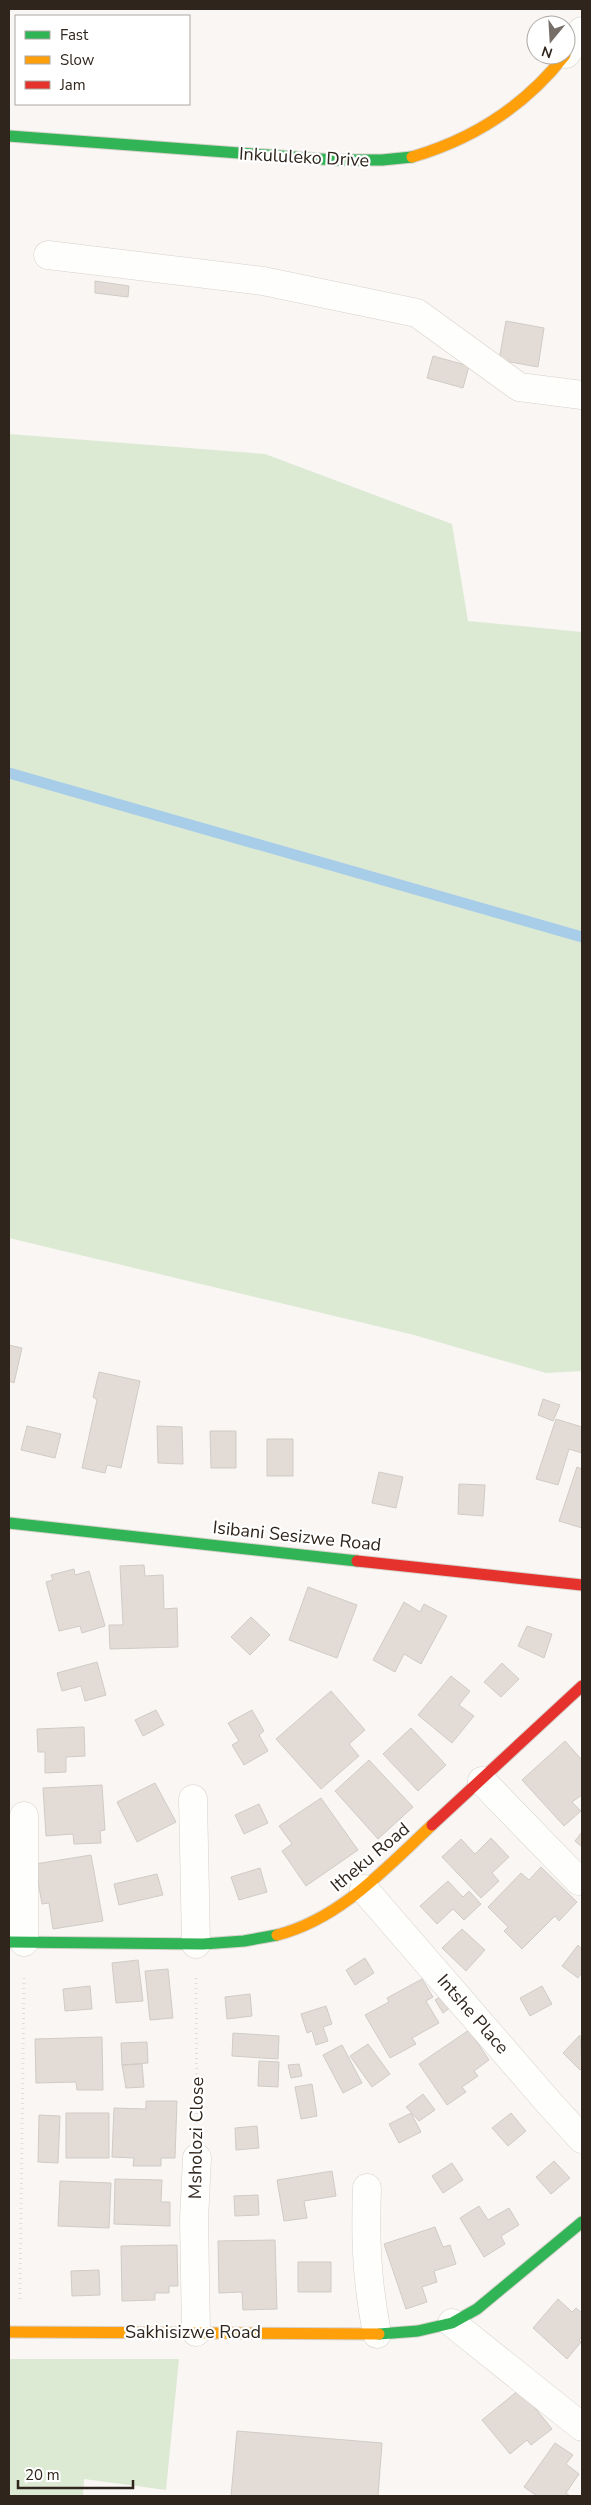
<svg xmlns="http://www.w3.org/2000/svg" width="591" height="2505" viewBox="0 0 591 2505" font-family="'Nunito Sans',sans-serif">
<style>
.green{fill:#dcead4}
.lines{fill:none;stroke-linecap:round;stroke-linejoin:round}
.stream{stroke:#a8cde9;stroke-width:11}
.building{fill:#e3dcd6;stroke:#d1cbc5}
.street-casing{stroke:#d7d1cb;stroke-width:29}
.fast-casing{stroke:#d7d1cb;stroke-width:13}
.slow-casing{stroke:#d7d1cb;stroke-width:13}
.jam-casing{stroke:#d7d1cb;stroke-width:13}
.path{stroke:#e0dede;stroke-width:3;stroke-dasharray:1 4;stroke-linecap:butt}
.street{stroke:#fefefd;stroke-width:28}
.fast{stroke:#30b455;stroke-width:11}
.slow{stroke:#ff9f0a;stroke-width:11}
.jam{stroke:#e5322d;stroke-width:11}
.labels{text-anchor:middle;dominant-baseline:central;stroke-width:4.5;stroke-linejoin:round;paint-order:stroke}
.street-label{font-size:18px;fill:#2f251c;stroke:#fff}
</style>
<rect width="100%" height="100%" fill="#f9f6f4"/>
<path class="green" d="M9 434 265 454 452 524 468 621 582 632V1371L546 1373 414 1335 9 1238Z
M9 2359H179L166 2490 84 2479 83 2496H9Z"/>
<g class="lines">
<path class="stream" d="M9 773 582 937"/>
</g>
<path class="building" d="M95 281 129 286 128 297 95 293Z
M506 321 544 328 538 367 499 360Z
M433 356 469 366 463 388 427 378Z
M9 1345 22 1348 14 1383 9 1381Z
M99 1372 140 1381 121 1468 107 1465 105 1473 82 1468 97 1400 93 1397Z
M543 1399 560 1405 553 1421 538 1415Z
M556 1419 582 1427V1453L569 1449 558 1485 536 1479Z
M27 1426 61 1434 55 1458 21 1450Z
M157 1426 182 1427 183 1464 158 1463Z
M210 1431H236V1468H211Z
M267 1439H293V1476H267Z
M577 1467 582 1469V1528L559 1521Z
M379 1472 403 1477 396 1508 372 1503Z
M459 1484 485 1485 483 1516 458 1514Z
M144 1565 145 1576 163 1575 164 1609 177 1608 178 1647 110 1649 109 1625H123L120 1566Z
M74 1569 75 1575 89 1571 105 1626 82 1633 80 1626 59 1631 46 1582 53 1580 51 1575Z
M308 1587 357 1605 337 1658 289 1640Z
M404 1602 420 1612 424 1604 447 1616 421 1664 404 1654 395 1672 373 1660Z
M251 1617 270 1635 250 1655 231 1637Z
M527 1626 552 1634 544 1658 518 1646Z
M97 1662 106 1695 85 1701 81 1686 62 1691 57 1673Z
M502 1663 519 1679 501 1697 484 1682Z
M451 1676 470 1691 459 1705 474 1716 452 1743 418 1715Z
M331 1691 365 1730 349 1744 359 1756 321 1789 276 1739Z
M156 1710 164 1725 143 1736 135 1720Z
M252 1710 264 1731 259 1735 268 1751 244 1765 232 1745 239 1741 228 1723Z
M84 1727 85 1756 66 1757V1772L45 1773V1752H38L37 1729Z
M411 1728 446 1765 418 1791 383 1754Z
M565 1741 582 1760V1795L572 1802 581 1811 564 1826 522 1780Z
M369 1760 413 1807 378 1839 335 1791Z
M155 1783 176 1822 137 1842 117 1802Z
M102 1785 105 1830 100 1831 101 1843 74 1844 73 1834 46 1836 43 1788Z
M321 1798 358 1850 306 1886 282 1851 292 1844 279 1826Z
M259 1804 268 1823 244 1834 235 1815Z
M582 1832V1847L575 1841Z
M491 1838 509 1857 492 1873 499 1881 481 1898 442 1857 461 1839 475 1854Z
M91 1855 103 1921 53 1929 49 1903 42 1904 35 1864Z
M541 1867 577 1902 559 1921 555 1916 522 1949 504 1931 508 1927 488 1907 521 1873 529 1880Z
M260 1868 267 1892 239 1900 231 1877Z
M157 1874 163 1895 119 1905 114 1884Z
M448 1881 463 1897 469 1891 481 1904 464 1920 453 1909 437 1924 420 1906Z
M462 1929 485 1950 466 1971 442 1948Z
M578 1945 582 1949V1972L578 1978 562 1966Z
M365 1958 374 1973 355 1985 346 1970Z
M138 1960 143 2001 116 2003 112 1963Z
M168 1969 173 2018 150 2020 145 1971Z
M422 1979 433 1997 426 2001 439 2023 412 2038 416 2044 390 2058 365 2015 389 2002 387 1998Z
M90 1986 92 2009 65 2011 63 1989Z
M542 1986 552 2004 530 2016 520 1998Z
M250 1994 252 2016 227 2019 225 1997Z
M443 1995 451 2007 443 2013 435 2000Z
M326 2006 332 2024 323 2027 328 2041 316 2045 312 2031 307 2033 301 2014Z
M469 2030 489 2060 474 2071 478 2076 462 2087 466 2092 447 2105 419 2064Z
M233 2033 279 2036 278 2059 232 2056Z
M580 2035 582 2068 580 2070 563 2053Z
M102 2037 103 2090H77L76 2082 36 2083 35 2039Z
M147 2042 148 2063 122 2065 121 2043Z
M368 2044 390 2074 372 2087 350 2056Z
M342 2045 362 2083 343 2093 323 2055Z
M259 2061 279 2062 278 2087 258 2086Z
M142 2064 144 2087 126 2088 122 2065Z
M299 2064 302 2076 291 2078 288 2065Z
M312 2084 317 2116 301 2119 295 2087Z
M423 2094 435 2110 419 2121 406 2107Z
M146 2101H177L175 2158H161V2166H133L134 2158 112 2157 114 2108 146 2109Z
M66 2113H109V2158H66Z
M411 2113 421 2132 399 2143 389 2124Z
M511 2113 526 2131 508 2146 492 2128Z
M39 2115 60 2116 58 2163 38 2162Z
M257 2126 259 2148 236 2150 235 2128Z
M554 2161 570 2178 551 2194 536 2177Z
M452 2163 463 2180 443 2193 432 2176Z
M332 2171 336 2196 304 2201 307 2218 284 2221 277 2180Z
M115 2179 162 2180 161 2202H170V2226L114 2224Z
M60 2181 111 2183 109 2228 58 2226Z
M258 2195 259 2215 235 2216 234 2196Z
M479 2206 488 2220 509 2208 519 2225 501 2236 505 2244 484 2257 460 2218Z
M435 2227 443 2247 450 2245 456 2264 434 2271 437 2282 422 2287 427 2302 406 2309 384 2244Z
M275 2240 277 2309 243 2310 242 2292 219 2293 218 2241Z
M177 2245 178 2286H169V2293H155V2300L122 2301 121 2246Z
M298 2262H331V2292H298Z
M99 2270 100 2295 72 2296 71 2271Z
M558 2299 572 2312 576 2308 582 2313V2336L579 2340 581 2342 567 2359 533 2328Z
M520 2389 552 2429 531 2445 527 2440 510 2454 482 2420Z
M237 2431 382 2443 378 2496H231Z
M555 2443 573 2455 566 2464 579 2474 566 2493 570 2496H537L524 2487Z"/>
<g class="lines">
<defs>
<path id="street" d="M566 54 582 31
M48 255 263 281 417 313 519 387 582 395
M482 1781 579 1881
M193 1799 196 1944
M24 1816V1942
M364 1889 550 2104 582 2139
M367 2188C365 2242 367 2281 377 2334
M452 2323 582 2427
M196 2332 194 2220 197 2158"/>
<path id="fast" d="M9 136 334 160H382L412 157
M9 1523 357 1561
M9 1942 203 1944 244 1941 277 1935
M379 2334 418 2331 452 2323 477 2309 582 2222"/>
<path id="slow" d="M412 157C474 139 525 106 565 55
M277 1935C340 1919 386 1868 432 1825
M9 2332 379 2334"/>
<path id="jam" d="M357 1561 582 1585
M432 1825 582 1686"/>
</defs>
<use href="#street" class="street-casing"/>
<use href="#fast" class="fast-casing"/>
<use href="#slow" class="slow-casing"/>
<use href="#jam" class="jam-casing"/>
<path class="path" d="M196 1978 197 2125
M20 2299 24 1975"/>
<use href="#street" class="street"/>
<use href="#fast" class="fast"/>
<use href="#slow" class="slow"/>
<use href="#jam" class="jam"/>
</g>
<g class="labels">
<g class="street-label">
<text transform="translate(304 157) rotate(3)">Inkululeko Drive</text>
<text transform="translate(297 1536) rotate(6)">Isibani Sesizwe Road</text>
<text transform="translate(370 1857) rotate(-40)">Itheku Road</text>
<text transform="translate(473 2014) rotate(49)">Intshe Place</text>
<text transform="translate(196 2138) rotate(-89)">Msholozi Close</text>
<text x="193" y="2332">Sakhisizwe Road</text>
</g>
</g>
<rect width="591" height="2505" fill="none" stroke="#2f251c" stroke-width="20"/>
<rect x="15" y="15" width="175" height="90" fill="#ffffff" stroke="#aca8a4"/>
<rect x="25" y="31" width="25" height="8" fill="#30b455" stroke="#aca8a4"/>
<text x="60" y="40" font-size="15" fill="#2f251c">Fast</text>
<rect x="25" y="56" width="25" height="8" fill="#ff9f0a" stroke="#aca8a4"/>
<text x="60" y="65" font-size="15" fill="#2f251c">Slow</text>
<rect x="25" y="81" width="25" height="8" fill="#e5322d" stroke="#aca8a4"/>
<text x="60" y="90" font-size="15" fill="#2f251c">Jam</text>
<g transform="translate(551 40) rotate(198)"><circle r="24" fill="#ffffff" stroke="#aca8a4"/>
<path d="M0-4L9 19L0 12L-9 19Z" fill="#766e68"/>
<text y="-8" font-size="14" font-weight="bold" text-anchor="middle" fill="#2f251c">N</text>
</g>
<path d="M18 2480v8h115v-8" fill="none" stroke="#2f251c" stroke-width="2.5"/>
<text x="25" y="2480" font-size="15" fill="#2f251c" stroke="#ffffff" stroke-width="4" paint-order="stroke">20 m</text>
</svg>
